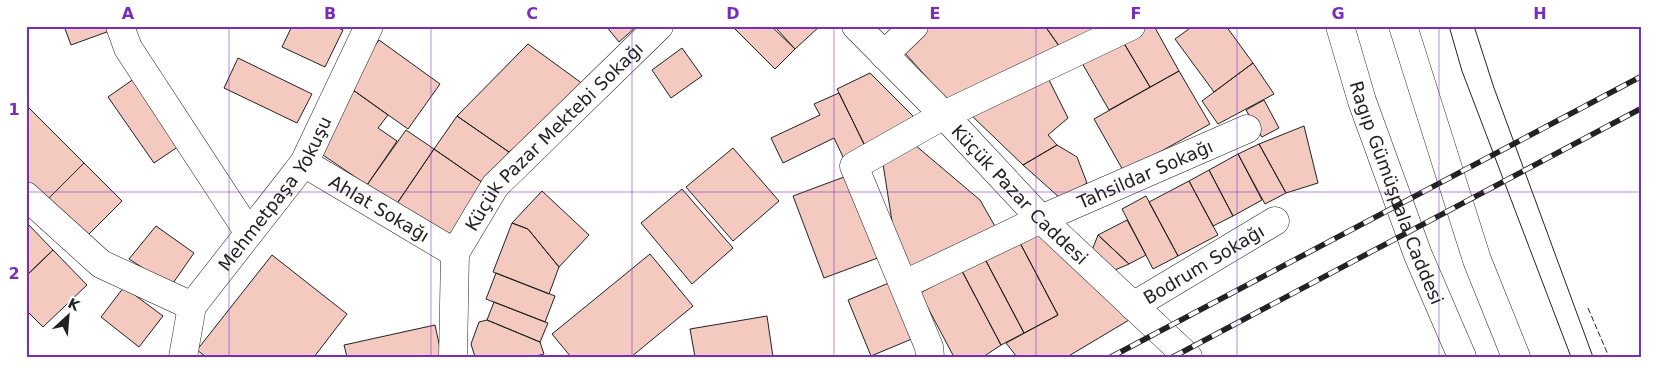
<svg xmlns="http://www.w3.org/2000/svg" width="1668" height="383" viewBox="0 0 1668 383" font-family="'DejaVu Sans',sans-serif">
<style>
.building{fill:#f3c9c0;stroke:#222}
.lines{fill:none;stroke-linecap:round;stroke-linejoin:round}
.minor-casing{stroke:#222;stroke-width:29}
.primary-casing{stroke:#222;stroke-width:29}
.minor{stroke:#fff;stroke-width:28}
.primary{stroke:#fff;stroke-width:28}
.tram{stroke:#222;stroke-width:1}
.rail-casing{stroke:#222;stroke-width:5.5}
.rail{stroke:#fff;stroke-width:4;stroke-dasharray:11;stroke-linecap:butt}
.fence{stroke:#222;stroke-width:1;stroke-dasharray:6 2.5;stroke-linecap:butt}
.grid{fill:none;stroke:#7b2cbf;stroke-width:1;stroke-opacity:0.55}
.labels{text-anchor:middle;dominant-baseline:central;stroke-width:4;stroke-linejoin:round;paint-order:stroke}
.street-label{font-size:18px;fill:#222;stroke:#fff}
.neatline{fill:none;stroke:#7b2cbf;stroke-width:2}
.grid-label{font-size:16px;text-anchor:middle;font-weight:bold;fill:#7b2cbf}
</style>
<rect width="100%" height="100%" fill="#fff"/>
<path class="building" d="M64 26H114L115 29 71 45Z
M292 26H334L343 30 325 67 282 47Z
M606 26H637L619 42Z
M732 26H771L795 49 775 69Z
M780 26H820L795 49 777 29Z
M930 26H1045L1064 53 946 99 904 52Z
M1045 26H1117L1064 53Z
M1146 26H1154L1179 71 1150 87 1122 40Z
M1193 26H1226L1253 63 1214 92 1175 39Z
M379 40 440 84 408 129 346 85Z
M1122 40 1150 87 1109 110 1082 63Z
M528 44 583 84 550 120 509 152 457 116Z
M682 48 702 76 671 98 652 70Z
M238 58 312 94 297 123 224 88Z
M1253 63 1274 94 1218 124 1202 101Z
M1179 71 1210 124 1124 172 1094 119Z
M870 73 920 123 866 148 837 89Z
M138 76 185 142 154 163 108 97Z
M1047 76 1068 118 1048 135 1057 145 1023 165 970 114Z
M346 85 388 115 378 128 397 141 367 185 320 153Z
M839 93 866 148 844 159 834 138 783 163 771 138 820 115 814 104Z
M1264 100 1279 128 1262 137 1246 110Z
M26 105 84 163 42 205 26 189Z
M457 116 509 152 486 185 434 149Z
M1304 126 1318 183 1286 193 1259 144Z
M406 130 434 149 396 205 367 185Z
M1259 144 1286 193 1265 204 1238 154Z
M915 145 980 200 996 228 914 277 896 247 883 164Z
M1057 145 1077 157 1087 183 1060 198 1023 165Z
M733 148 779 201 733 241 686 187Z
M434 149 486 185 448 241 396 205Z
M1238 154 1262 200 1233 216 1209 170Z
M84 163 122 201 80 243 42 205Z
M1209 170 1233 216 1213 226 1189 181Z
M852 174 883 256 824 278 793 196Z
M1189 181 1218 235 1178 256 1149 202Z
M682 189 733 248 692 284 641 223Z
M542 191 589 235 559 267 528 229 512 223Z
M1146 196 1178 256 1153 269 1122 209Z
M1127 220 1146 255 1129 264 1098 235Z
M26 222 53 250 26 276Z
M512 223 528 229 559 267 549 294 493 272Z
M156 226 194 253 171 286 129 259Z
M1041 229 1129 320 1067 357H1017L1006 343 1058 315 1019 241Z
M1098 235 1129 264 1103 275 1089 258Z
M1019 241 1058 315 1024 333 985 259Z
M53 250 87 285 43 327 26 310V276Z
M650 254 693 306 631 357H571L552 334Z
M272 255 347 314 314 357H206L197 350Z
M985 259 1024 333 1001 345 962 271Z
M962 271 1001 345 983 357H954L920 293Z
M496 273 555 296 545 322 486 299Z
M896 280 919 336 871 356 848 300Z
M124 287 163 316 139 347 101 317Z
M494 302 548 323 540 342 487 320Z
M767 316 773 357H695L690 329Z
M487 320 540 342 544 354 532 357H475L471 344 479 322Z
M435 325 442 357H347L344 345Z"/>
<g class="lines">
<defs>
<g id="minor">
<path d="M120 26 128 48 249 233"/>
<path id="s1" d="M856 26 944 115 1041 219 1188 357"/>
<path d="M884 55 914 26"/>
<path id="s2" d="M304 163 455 253"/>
<path d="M26 196 101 264 192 306"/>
<path id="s3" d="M905 284 1041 219 1247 129"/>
<path id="s4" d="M1133 306 1275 221"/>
<path id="s5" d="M183 357 192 306 304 163 369 26"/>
<path id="s6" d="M453 357 455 253 495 186 659 26"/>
<path d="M930 357 929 347 854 166 944 115 1131 26"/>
</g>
<g id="primary">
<path id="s7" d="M1340 26 1362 101 1418 255 1462 357"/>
<path d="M1403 26 1477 260 1516 357"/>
</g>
</defs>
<use href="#minor" class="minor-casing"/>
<use href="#primary" class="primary-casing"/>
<use href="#minor" class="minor"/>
<use href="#primary" class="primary"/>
<path class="tram" d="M1449 26 1462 71 1571 357
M1474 26 1494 88 1593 357"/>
<defs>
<path id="rail" d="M1111 357 1642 76
M1173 357 1642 108"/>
</defs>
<use href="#rail" class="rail-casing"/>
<use href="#rail" class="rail"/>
<path class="fence" d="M1588 308 1609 357"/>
</g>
<path class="grid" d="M229 26V357M431 26V357M632 26V357M834 26V357M1036 26V357M1237 26V357M1439 26V357M26 192H1642"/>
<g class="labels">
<g class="street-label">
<text stroke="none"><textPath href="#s6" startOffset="258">Küçük Pazar Mektebi Sokağı</textPath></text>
<text stroke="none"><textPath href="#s3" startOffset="264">Tahsildar Sokağı</textPath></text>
<text stroke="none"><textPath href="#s5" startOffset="192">Mehmetpaşa Yokuşu</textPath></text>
<text stroke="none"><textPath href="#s7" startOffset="176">Ragıp Gümüşpala Caddesi</textPath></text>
<text stroke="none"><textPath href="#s1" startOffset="235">Küçük Pazar Caddesi</textPath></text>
<text stroke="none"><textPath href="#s2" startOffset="88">Ahlat Sokağı</textPath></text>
<text stroke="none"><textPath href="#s4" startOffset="82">Bodrum Sokağı</textPath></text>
</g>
</g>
<rect width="1668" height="383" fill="none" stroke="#ffffff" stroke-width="55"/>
<g transform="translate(68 316) rotate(26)" stroke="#ffffff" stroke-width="4" paint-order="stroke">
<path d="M0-4L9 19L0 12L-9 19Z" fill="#222222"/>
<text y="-8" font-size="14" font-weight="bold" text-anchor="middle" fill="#222222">K</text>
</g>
<rect x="28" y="28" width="1612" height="328" class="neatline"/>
<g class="grid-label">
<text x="128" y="19">A</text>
<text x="330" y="19">B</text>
<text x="532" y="19">C</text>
<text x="733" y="19">D</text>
<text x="935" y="19">E</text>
<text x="1136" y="19">F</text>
<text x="1338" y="19">G</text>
<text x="1540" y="19">H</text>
<text x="14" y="115">1</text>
<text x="14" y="279">2</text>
</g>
</svg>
